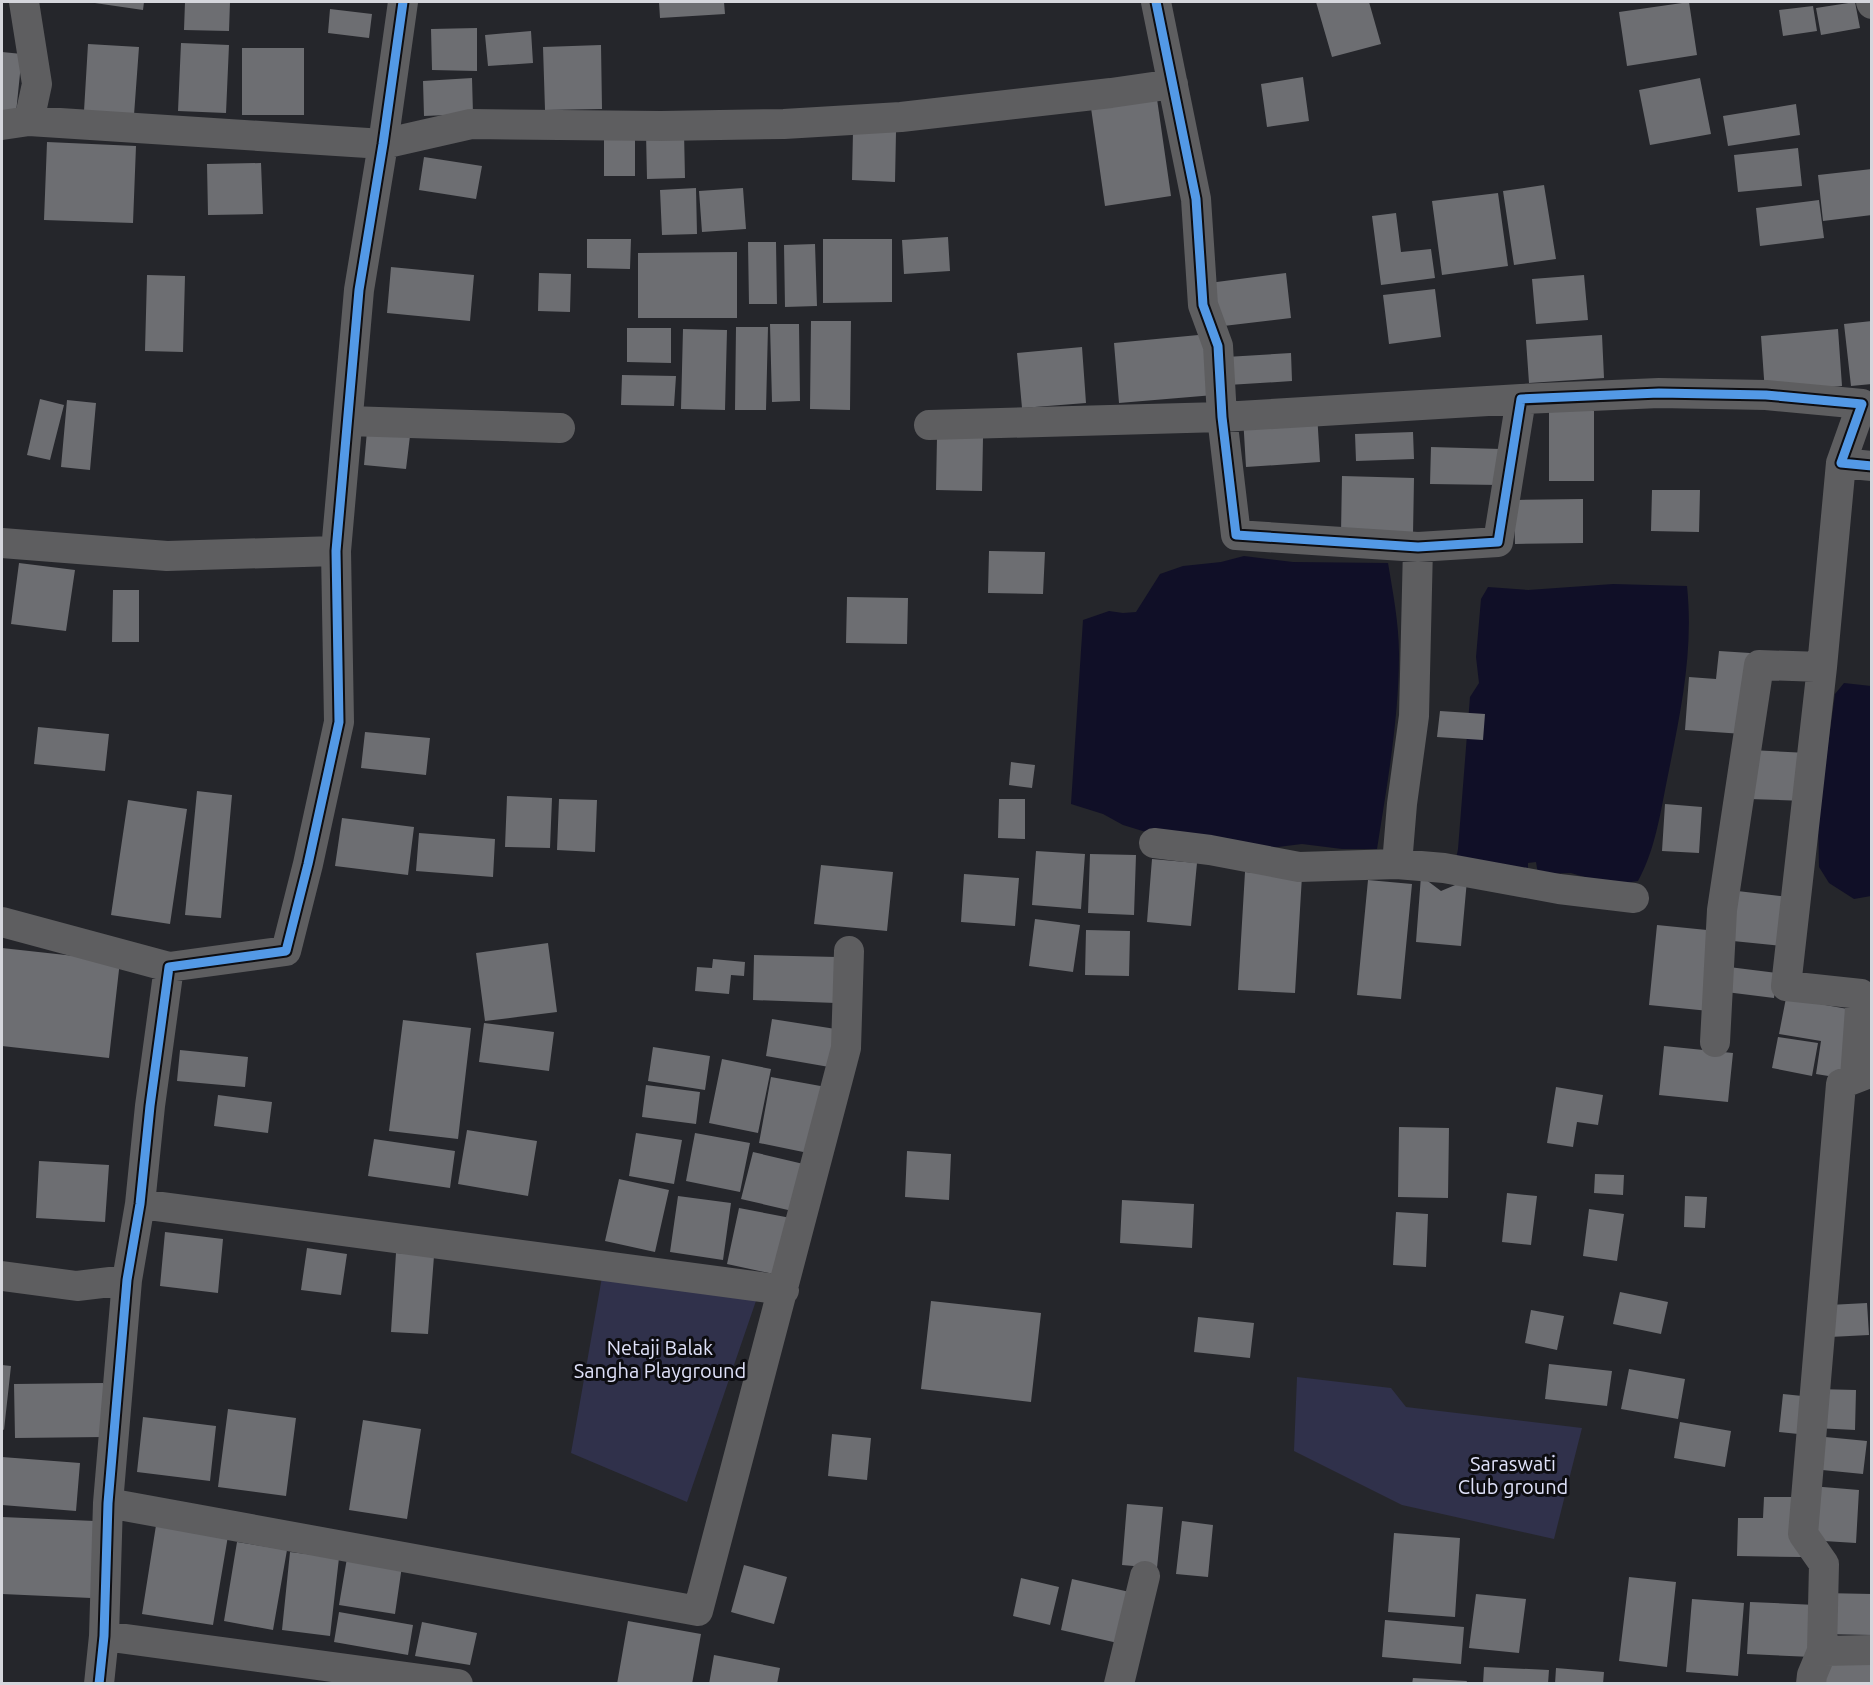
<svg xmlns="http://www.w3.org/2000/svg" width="1873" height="1685" viewBox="0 0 1873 1685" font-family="Ubuntu,sans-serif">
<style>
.green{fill:#30314b}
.water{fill:#100f27}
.building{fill:#6d6e72}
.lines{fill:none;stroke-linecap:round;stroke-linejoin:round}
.street{stroke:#5e5e60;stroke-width:30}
.cycleway-casing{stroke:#0d0d11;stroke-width:13}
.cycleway{stroke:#5399e6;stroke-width:9}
.labels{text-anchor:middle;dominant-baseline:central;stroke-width:6;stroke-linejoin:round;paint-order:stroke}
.park-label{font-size:20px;fill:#e0e2fa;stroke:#0d0d11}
</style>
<rect width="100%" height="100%" fill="#25262b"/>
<path class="green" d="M602 1277 758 1295 687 1502 571 1453Z
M1297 1377 1391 1388 1406 1407 1582 1428 1554 1539 1402 1505 1294 1451Z"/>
<path class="water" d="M1244 556 1293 562 1388 563C1393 593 1399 624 1399 654 1399 719 1387 785 1377 849H1342L1302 844 1269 848 1159 836 1123 825 1103 814 1071 804 1083 620 1109 611 1123 613 1136 612 1160 574 1183 566 1221 562Z
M1613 584 1687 586C1694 653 1680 715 1667 780 1660 815 1655 850 1638 881L1611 885 1571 873 1538 874 1536 862 1528 863V870H1454L1458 849 1470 697 1479 683 1476 657 1481 599 1488 587 1528 590Z
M1844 683 1871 686V896L1854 899 1829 883 1819 867 1818 818 1835 694Z"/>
<path class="building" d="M88 2H144L143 10Z
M185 2H230L229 31 184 30Z
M659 2H724L725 14 660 18Z
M1316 2H1369L1381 44 1332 57Z
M1689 2 1697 55 1627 66 1619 12Z
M1855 2 1860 28 1821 35 1816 8Z
M1813 6 1817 31 1783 36 1779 10Z
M330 9 372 14 369 38 328 33Z
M477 28V71L432 70 431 29Z
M531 31 533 63 488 66 485 35Z
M181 43 229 45 226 113 178 111Z
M88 44 139 47 134 115 84 111Z
M601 45 602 109 545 110 543 47Z
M242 48H304V115H242Z
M2 52 22 54 16 113 2 111Z
M1303 77 1309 121 1267 127 1261 84Z
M472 78 473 114 424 116 423 81Z
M1700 78 1711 134 1650 145 1639 90Z
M1157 99 1171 196 1105 206 1091 108Z
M1796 104 1800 135 1728 146 1723 116Z
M853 131 896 132 895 182 852 180Z
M604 132H635V176H604Z
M684 132 685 178 647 179 646 133Z
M47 142 136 146 133 223 44 220Z
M1798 148 1802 186 1738 192 1734 155Z
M424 157 482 166 476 199 419 190Z
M261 163 263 214 208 215 207 164Z
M1872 169V215L1823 221 1818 175Z
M1544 185 1556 259 1514 265 1503 191Z
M696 188 697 234 662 235 660 190Z
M743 188 746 229 702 232 699 191Z
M1498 193 1508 266 1442 275 1432 201Z
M1819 200 1824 238 1760 246 1756 208Z
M1396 213 1401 252 1431 249 1435 278 1381 285 1372 216Z
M948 237 950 271 904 274 902 240Z
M587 239H631L630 269 587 268Z
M823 239H892V302L823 303Z
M748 242H776L777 304H749Z
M815 244 817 306 785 307 784 245Z
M737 252V318H638V253Z
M391 267 474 275 470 321 387 313Z
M539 273 571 274 570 312 538 311Z
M1286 273 1291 318 1215 327 1209 283Z
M147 275 185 276 183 352 145 351Z
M1584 275 1588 320 1536 324 1532 279Z
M1435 289 1441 337 1389 344 1383 295Z
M811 321H851L850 410 810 409Z
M1872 321V384L1851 386 1844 324Z
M770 324H799L800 401 772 402Z
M736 327H768L766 410H735Z
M627 328H671V363L627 362Z
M683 329 727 330 725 410 681 409Z
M1838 329 1842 386 1765 393 1761 336Z
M1209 334 1214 395 1119 403 1114 343Z
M1602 335 1604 378 1529 383 1526 340Z
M1082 347 1086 403 1022 408 1017 353Z
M1291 353 1292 381 1228 385 1226 357Z
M622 375 676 376 674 406 621 405Z
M40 399 64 405 50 460 27 455Z
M67 400 96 403 90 470 61 467Z
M1549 410 1594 411V481H1549Z
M1317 413 1320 462 1246 467 1243 417Z
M367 431 410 436 406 469 364 465Z
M1413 432 1414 459 1356 461 1355 434Z
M937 437 983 438 982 491 936 490Z
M1431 447 1501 449 1500 485 1430 484Z
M1342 476 1414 478 1413 535 1341 533Z
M1652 490H1700L1699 532 1651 531Z
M1583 499V543L1515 544 1514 500Z
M989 551 1045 552 1043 594 988 593Z
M19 563 75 570 66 631 11 624Z
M113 590H139V642H112Z
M847 597 908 598 907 644 846 643Z
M1719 651 1750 653 1743 734 1685 730 1689 677 1716 679Z
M1440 711 1485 714 1483 740 1437 737Z
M38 727 109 734 105 771 34 764Z
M365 732 430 738 426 775 361 768Z
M1751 750 1808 753 1805 801 1749 799Z
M1011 762 1035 765 1032 788 1009 785Z
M197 791 232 795 221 918 185 915Z
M507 796 552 798 550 848 505 847Z
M559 799 597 800 595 852 557 850Z
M999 799H1025V839L998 838Z
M128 800 187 809 170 924 111 915Z
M1665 804 1702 807 1699 853 1662 851Z
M342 818 414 827 408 875 335 866Z
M419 833 495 839 493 877 416 871Z
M1036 851 1085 854 1081 909 1032 905Z
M1090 854 1136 855 1134 915 1088 913Z
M1152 859 1197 863 1191 926 1147 922Z
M821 865 893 872 887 931 814 924Z
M1245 872 1302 876 1295 993 1238 990Z
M964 874 1019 878 1015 926 961 922Z
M1421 876 1441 891 1467 880 1461 946 1416 942Z
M1368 880 1412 884 1401 999 1357 995Z
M1729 890 1789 897 1783 946 1723 940Z
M1035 919 1080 925 1073 972 1029 966Z
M1657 925 1717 931 1709 1011 1649 1005Z
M1086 930 1130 931 1129 976 1085 975Z
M548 943 557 1012 485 1021 476 953Z
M2 948 120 961 109 1058 2 1046Z
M754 955 837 957 836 1003 753 1000Z
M713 959 745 962 744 976 731 975 729 994 695 991 697 967 712 968Z
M1729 967 1777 973 1774 998 1726 992Z
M1786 998 1859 1011 1847 1079 1816 1074 1821 1041 1779 1034Z
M772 1019 842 1030 835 1068 766 1056Z
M403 1020 471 1028 458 1139 389 1131Z
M484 1023 554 1032 549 1071 479 1062Z
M1778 1037 1818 1043 1812 1076 1772 1068Z
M1664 1046 1733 1053 1728 1102 1659 1095Z
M653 1047 710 1056 705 1090 648 1081Z
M180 1050 248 1057 245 1087 177 1081Z
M722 1059 771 1069 758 1133 709 1123Z
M771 1077 826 1087 813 1154 759 1143Z
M646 1085 700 1092 696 1124 642 1117Z
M1556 1087 1603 1095 1598 1125 1577 1122 1573 1147 1547 1143Z
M218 1095 272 1102 268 1133 214 1126Z
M1399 1127 1449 1128 1448 1198 1398 1197Z
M467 1130 537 1141 528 1196 458 1184Z
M636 1133 682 1140 674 1184 629 1176Z
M695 1133 750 1143 740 1192 686 1181Z
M374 1139 455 1151 450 1188 368 1176Z
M907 1151 951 1154 949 1200 905 1197Z
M753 1152 812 1166 801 1213 741 1199Z
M39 1161 109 1165 105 1222 36 1218Z
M1595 1174 1624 1175 1623 1195 1594 1193Z
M619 1179 669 1190 655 1252 605 1241Z
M1507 1193 1537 1196 1531 1245 1502 1242Z
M678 1196 731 1203 723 1260 670 1252Z
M1685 1196 1707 1197 1705 1228 1684 1227Z
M1122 1200 1194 1204 1192 1248 1120 1243Z
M739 1208 796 1219 783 1276 727 1264Z
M1589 1209 1624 1214 1617 1261 1583 1256Z
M1396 1212 1428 1214 1426 1267 1393 1265Z
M165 1232 223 1239 218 1293 160 1286Z
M307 1248 347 1254 341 1295 301 1290Z
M396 1253 434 1256 428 1334 391 1332Z
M1620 1292 1668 1302 1661 1334 1613 1324Z
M931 1301 1041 1313 1031 1402 921 1389Z
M1867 1303 1869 1335 1830 1337 1829 1305Z
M1531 1310 1564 1316 1557 1350 1525 1343Z
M1198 1317 1254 1323 1250 1358 1194 1352Z
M1549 1364 1612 1371 1607 1406 1545 1399Z
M2 1365 11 1366 4 1430 2 1429Z
M1629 1369 1685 1379 1678 1419 1621 1409Z
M103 1383 104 1437 15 1438 14 1384Z
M1816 1389 1856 1390 1855 1430 1815 1428Z
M1783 1394 1812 1397 1808 1435 1779 1432Z
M228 1409 296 1418 286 1496 218 1487Z
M143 1417 216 1426 210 1481 137 1472Z
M363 1420 421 1429 407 1519 349 1510Z
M1680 1422 1731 1431 1725 1467 1674 1458Z
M832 1434 871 1438 867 1480 828 1476Z
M1815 1436 1867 1441 1863 1474 1812 1469Z
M2 1457 80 1463 76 1511 2 1505Z
M1811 1486 1859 1490 1856 1543 1808 1540Z
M1764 1497H1802L1801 1557 1737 1556 1738 1518H1763Z
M1127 1504 1163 1507 1157 1568 1122 1565Z
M2 1517 95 1521 91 1598 2 1594Z
M157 1519 229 1530 213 1625 142 1614Z
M1182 1521 1213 1525 1208 1577 1176 1574Z
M1394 1533 1460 1538 1455 1617 1388 1612Z
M237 1542 287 1550 273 1630 224 1621Z
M290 1552 339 1558 330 1636 282 1630Z
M347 1558 402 1566 395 1614 339 1605Z
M744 1565 787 1577 774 1624 731 1612Z
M1629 1577 1676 1582 1667 1667 1619 1661Z
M1021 1578 1059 1587 1050 1625 1013 1616Z
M1072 1579 1134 1593 1122 1644 1061 1630Z
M1823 1593 1872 1594V1635L1822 1634Z
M1476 1594 1526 1599 1519 1653 1469 1648Z
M1692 1599 1744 1603 1738 1676 1686 1672Z
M1750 1602 1816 1605 1812 1657 1747 1654Z
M339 1612 413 1625 408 1655 334 1642Z
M1385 1620 1464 1627 1461 1664 1382 1657Z
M628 1621 701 1634 692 1684H617Z
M422 1622 477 1633 470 1665 415 1656Z
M714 1655 780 1668 777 1684H709Z
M1823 1659H1872V1684H1822Z
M1484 1667 1549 1670 1548 1684H1483Z
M1556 1668 1604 1672 1603 1684H1555Z
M1413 1678 1467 1681 1466 1684H1412Z"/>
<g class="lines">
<path class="street" d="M24 2 37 84 29 121
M1156 2 1196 199 1203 305 1218 346 1222 417 1236 535 1418 547 1498 542 1521 399 1659 393 1766 395 1862 404 1841 463 1872 466
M1871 2 1872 4
M2 125 29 121 383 144 471 124 661 126 784 124 901 117 1111 93 1173 84
M348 421 560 428
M929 425 1222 417 1521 399
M2 543 167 556 336 551
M1822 667 1786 986 1861 994 1855 1078
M1154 843 1210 850 1299 867 1397 864 1402 804 1414 716 1418 547
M1397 864 1444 868 1559 889 1634 898
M2 922 169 967
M1715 1042 1722 910 1759 665 1822 667 1841 463
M140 1204 784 1290
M2 1276 77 1286 127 1280
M108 1503 698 1611 846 1048 849 951
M104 1636 458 1684
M1822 1651 1824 1564 1803 1534 1841 1084 1872 1072
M99 1684 104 1636 108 1503 127 1280 140 1204 150 1106 169 967 286 951 308 864 339 722 336 551 359 290 383 144 403 2
M1119 1684 1145 1576
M1811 1684 1812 1675 1822 1651 1872 1650"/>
<defs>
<path id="cycleway" d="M1156 2 1196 199 1203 305 1218 346 1222 417 1236 535 1418 547 1498 542 1521 399 1659 393 1766 395 1862 404 1841 463 1872 466
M99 1684 104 1636 108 1503 127 1280 140 1204 150 1106 169 967 286 951 308 864 339 722 336 551 359 290 383 144 403 2"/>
</defs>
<use href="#cycleway" class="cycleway-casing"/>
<use href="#cycleway" class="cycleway"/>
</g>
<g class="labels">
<g class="park-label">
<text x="660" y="1347">Netaji Balak<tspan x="660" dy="23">Sangha Playground</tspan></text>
<text x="1513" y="1463">Saraswati<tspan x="1513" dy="23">Club ground</tspan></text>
</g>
</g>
<rect width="1873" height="1685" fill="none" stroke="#d5d6dc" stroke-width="6"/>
</svg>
